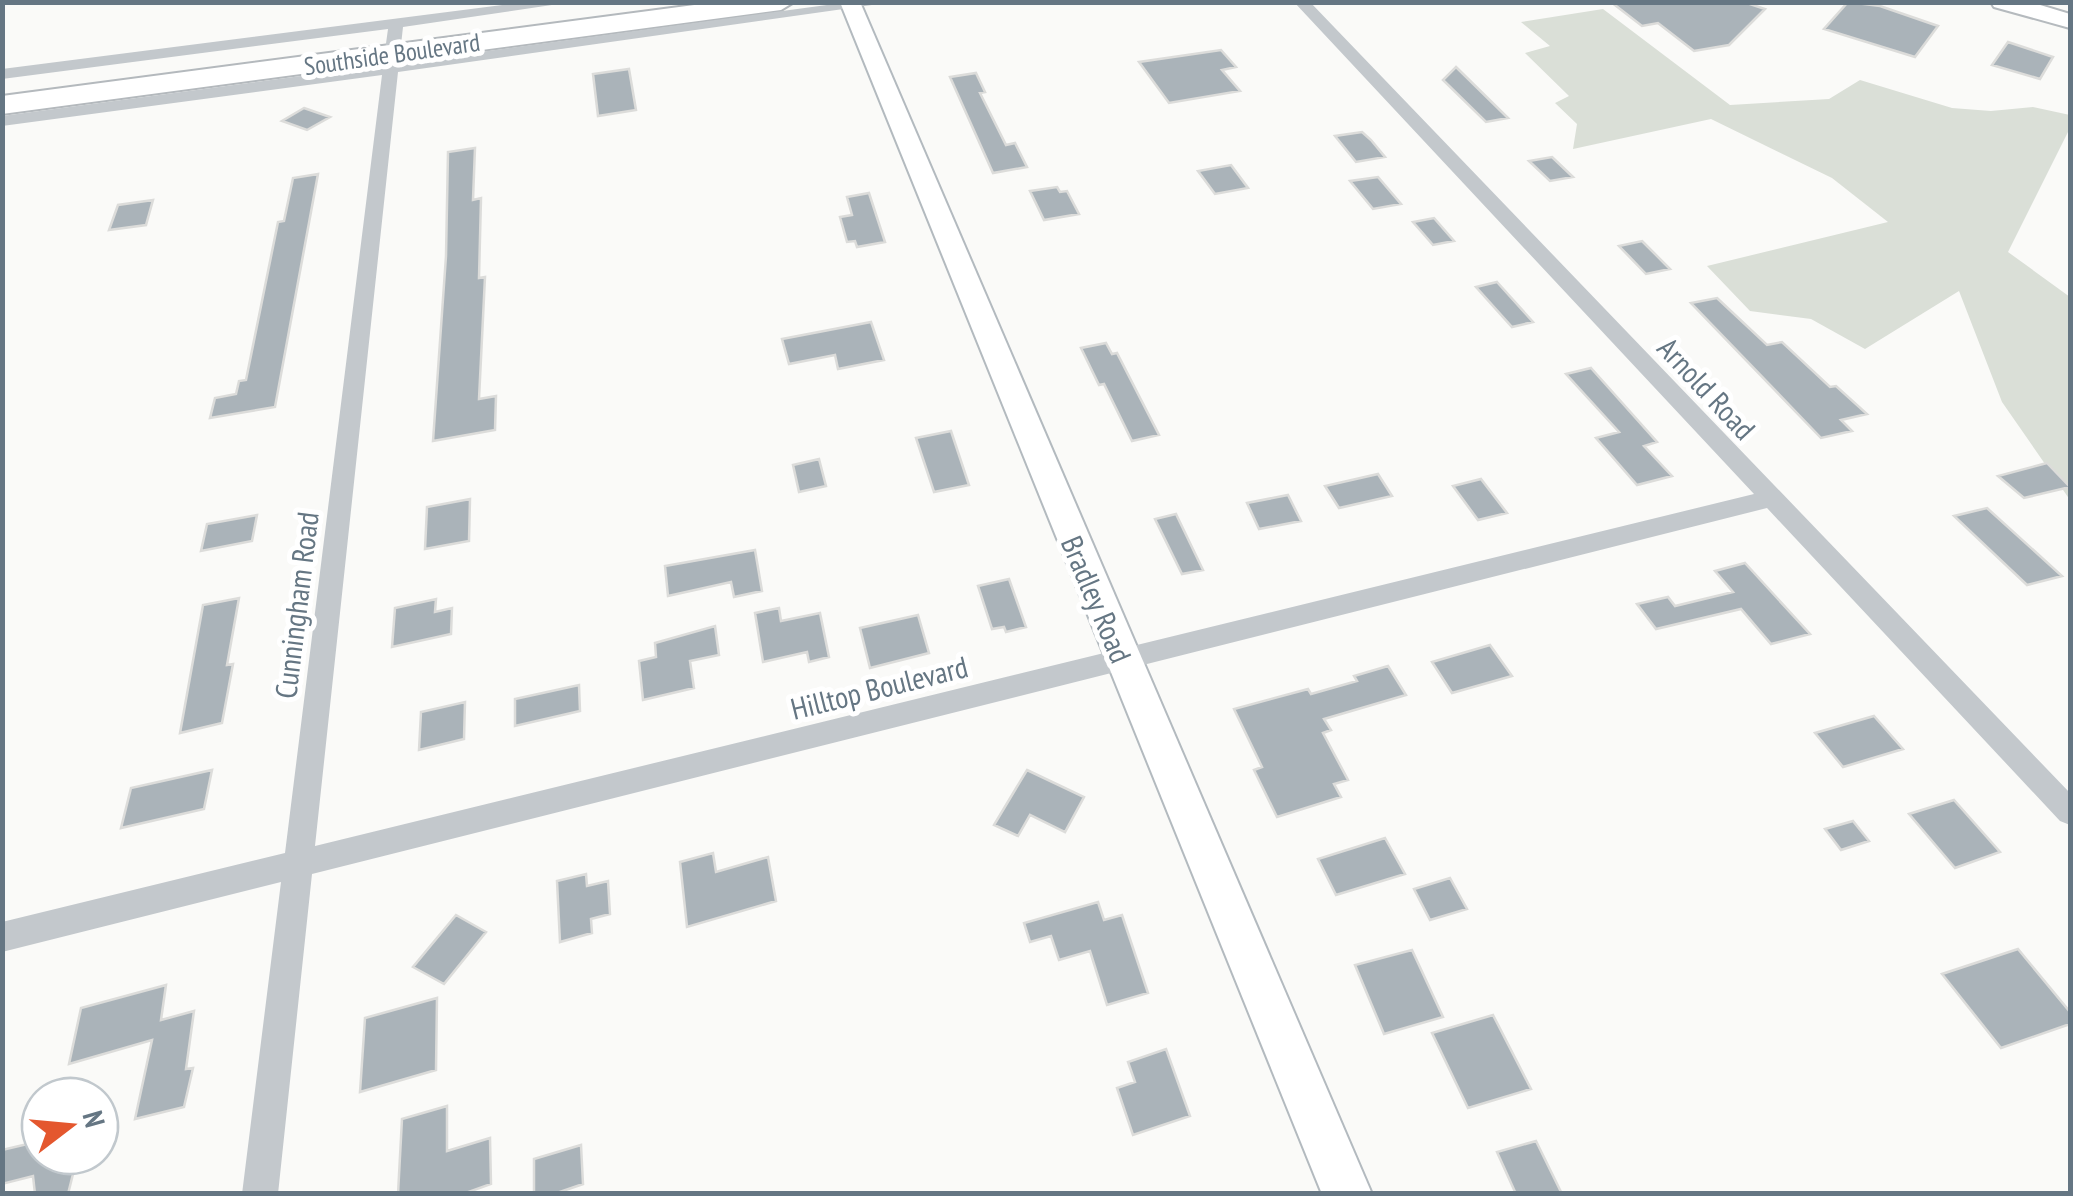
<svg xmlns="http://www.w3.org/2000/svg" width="2073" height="1196" viewBox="0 0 2073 1196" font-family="'PT Sans Narrow',sans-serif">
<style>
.green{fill:#dadfd7}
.building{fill:#aab3b9;stroke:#dcdcda;stroke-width:2.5}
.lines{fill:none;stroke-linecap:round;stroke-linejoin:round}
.secondary-casing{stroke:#b3babf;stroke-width:4}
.primary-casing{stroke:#b5babe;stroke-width:4}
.highway-casing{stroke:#b4b9bd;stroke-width:4}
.street{fill:#c3c8cc;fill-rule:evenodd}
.secondary{fill:#fff;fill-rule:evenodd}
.primary{fill:#fff;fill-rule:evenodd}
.highway{fill:#fff;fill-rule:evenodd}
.labels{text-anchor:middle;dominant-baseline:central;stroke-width:10;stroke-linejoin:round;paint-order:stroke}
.far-street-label{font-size:25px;fill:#657683;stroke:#fff}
.street-label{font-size:30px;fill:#657683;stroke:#fff}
</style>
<rect width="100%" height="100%" fill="#fafaf8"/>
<path class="green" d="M1603 9 1730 105 1829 99 1860 80 1952 108 1991 111 2033 107 2070 115V128L2008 252 2070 297V500L2002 402 1959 291 1865 349 1811 319 1750 311 1707 266 1888 222 1832 178 1711 119 1573 149 1577 124 1555 103 1569 96 1525 53 1550 46 1521 22Z"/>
<path class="building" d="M1611 2H1744L1765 9 1729 45 1694 51 1658 23 1642 26Z
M1848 2 1880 6 1938 26 1915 57 1824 29Z
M2008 42 2053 57 2040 79 1992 65Z
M1221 50 1236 67 1222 70 1240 91 1169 103 1139 62Z
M1456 67 1508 118 1486 122 1443 80Z
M629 69 636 110 598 116 593 74Z
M976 73 985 92 980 93 1006 145 1015 143 1027 167 993 173 950 77Z
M304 108 330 117 307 130 282 121Z
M1362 132 1371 140 1385 157 1356 162 1335 136Z
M475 148 473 200 481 198 479 278 485 277 479 399 496 396 495 430 433 441 446 256 448 152Z
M1552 157 1573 177 1550 181 1529 161Z
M1231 165 1248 188 1215 194 1198 171Z
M318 174 275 407 210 418 215 398 236 394 239 381 246 380 278 222 284 221 293 178Z
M1378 177 1401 204 1373 209 1350 181Z
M1057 187 1060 192 1067 191 1079 214 1044 220 1030 191Z
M869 193 885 242 857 247 855 241 847 242 840 217 852 215 847 197Z
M153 200 146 225 109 230 118 205Z
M1434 218 1454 241 1433 245 1413 222Z
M1642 241 1670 269 1646 274 1619 246Z
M1497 282 1533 322 1512 327 1476 287Z
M1717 298 1767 345 1782 342 1830 387 1836 386 1867 414 1841 420 1852 431 1821 438 1691 303Z
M871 322 884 360 838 369 835 355 789 364 782 339Z
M1106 343 1112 354 1117 353 1159 435 1132 441 1104 384 1099 385 1081 348Z
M1591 368 1657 442 1644 446 1672 476 1637 485 1596 438 1619 432 1566 374Z
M951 431 969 485 934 492 916 438Z
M819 459 826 486 799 492 793 465Z
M2047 463 2070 487 2024 498 1998 476Z
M1378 474 1392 496 1339 508 1325 486Z
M1481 479 1507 513 1478 520 1453 486Z
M1288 495 1301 521 1259 529 1247 503Z
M470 499 469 541 425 549 427 507Z
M1987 508 2062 576 2027 585 1954 516Z
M1176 514 1203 570 1182 574 1155 519Z
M257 515 252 541 201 551 207 524Z
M755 550 762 591 734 597 731 582 668 596 665 566Z
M1745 563 1810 634 1771 644 1741 609 1656 629 1637 604 1668 597 1675 606 1733 592 1715 571Z
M1009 579 1026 627 1006 632 1004 627 992 629 978 586Z
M239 598 227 665 233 664 222 723 180 733 203 605Z
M436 599 435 612 452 608 451 634 392 647 395 608Z
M779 608 781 621 820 613 829 657 809 662 807 652 763 662 755 613Z
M918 615 929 653 870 668 860 628Z
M715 626 719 655 690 661 694 688 643 700 639 661 656 657 655 643Z
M1490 645 1512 676 1452 693 1432 662Z
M1388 666 1406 695 1324 719 1331 730 1323 733 1348 780 1334 784 1341 797 1277 817 1254 770 1262 767 1234 709 1308 689 1311 694 1357 681 1354 676Z
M579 685 580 711 515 726V699Z
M465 702 464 739 419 750 421 712Z
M1874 716 1903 749 1843 767 1815 733Z
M212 770 204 809 121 828 131 788Z
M1027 770 1084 797 1065 832 1030 815 1018 836 994 825Z
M1954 800 2000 852 1955 868 1909 814Z
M1853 821 1869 841 1841 850 1825 829Z
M1385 838 1405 874 1336 895 1318 859Z
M713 853 716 872 768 857 776 901 687 927 680 862Z
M586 874 587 886 608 881 610 914 591 919 592 933 560 942 557 881Z
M1450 878 1467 909 1430 920 1414 889Z
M1098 902 1104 920 1122 915 1148 993 1107 1005 1090 951 1059 960 1051 936 1030 942 1024 923Z
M456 915 486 932 444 984 413 967Z
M2018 949 2070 1012V1024L2001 1048 1942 974Z
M1412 950 1443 1017 1384 1034 1355 965Z
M166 985 161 1020 194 1011 186 1069 193 1068 184 1107 135 1119 152 1040 69 1064 81 1008Z
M437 998 436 1070 360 1092 365 1018Z
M1493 1015 1531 1089 1468 1108 1432 1033Z
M1166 1049 1190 1116 1133 1135 1117 1088 1135 1082 1128 1062Z
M447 1106V1151L490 1138 491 1184 463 1194H398L402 1119Z
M40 1141V1156H85L86 1163 75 1166 68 1194H35L33 1176 2 1184V1150Z
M1536 1141 1562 1194H1516L1497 1152Z
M581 1145 583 1184 554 1194H534V1159Z"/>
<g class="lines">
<defs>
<path id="secondary" d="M840 2H860L1372 1194H1322Z"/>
<path id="primary" d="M1991 2H2030L2070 14V28L1994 7Z"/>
<path id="highway" d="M717 2H794L781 10 2 114V96Z"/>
</defs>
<use href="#secondary" class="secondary-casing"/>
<use href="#primary" class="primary-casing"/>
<use href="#highway" class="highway-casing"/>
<path class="street" d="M526 2H572L403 27 399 63 849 2H893L398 72 315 846 1754 494 1294 2H1310L2070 793V825L2060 821 1767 508 312 874 278 1194H242L281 882 2 952V922L285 853 382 75 2 126V116L383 65 388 29 2 79V69Z"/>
<use href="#secondary" class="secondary"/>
<use href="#primary" class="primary"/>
<use href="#highway" class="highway"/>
</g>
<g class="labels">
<g class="far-street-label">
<text transform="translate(392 54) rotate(-8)">Southside Boulevard</text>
</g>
<g class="street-label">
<text transform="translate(1707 388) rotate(47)">Arnold Road</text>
<text transform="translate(1097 599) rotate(67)">Bradley Road</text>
<text transform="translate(296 605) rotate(-83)">Cunningham Road</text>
<text transform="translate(879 687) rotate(-14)">Hilltop Boulevard</text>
</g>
</g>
<rect width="2073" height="1196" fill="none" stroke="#657683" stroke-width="10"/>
<g transform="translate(70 1126) rotate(74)"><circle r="48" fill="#ffffff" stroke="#c1c8cd" stroke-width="2.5"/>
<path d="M0-8L18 38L0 25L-18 38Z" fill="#e4572e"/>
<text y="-15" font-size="28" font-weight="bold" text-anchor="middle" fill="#657683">N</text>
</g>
</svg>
